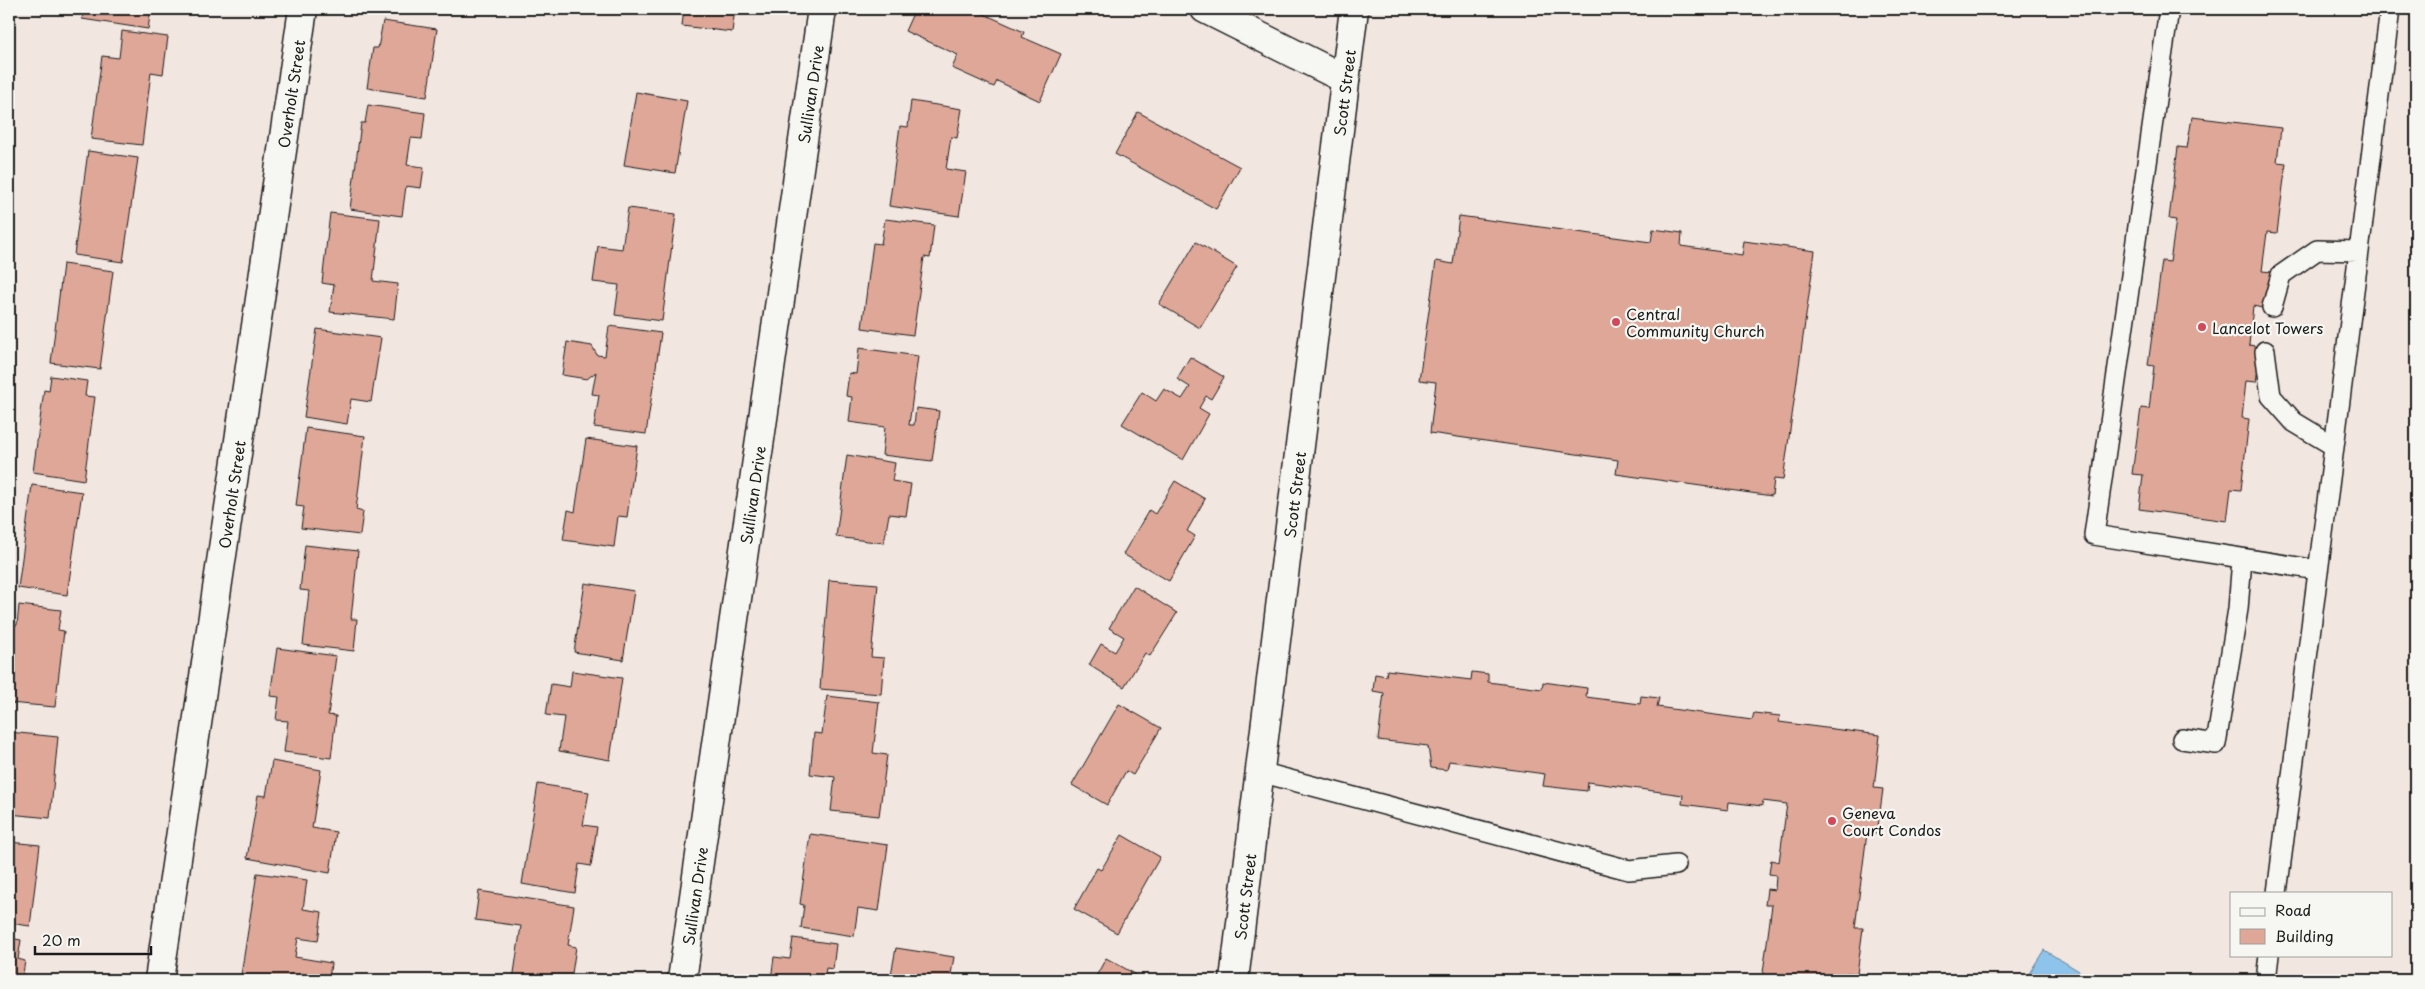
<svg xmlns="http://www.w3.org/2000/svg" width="2425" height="989" viewBox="0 0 2425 989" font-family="'Playpen Sans',sans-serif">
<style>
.water{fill:#8ec3eb;stroke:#608098}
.building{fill:#dfa798;stroke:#1c1c1c}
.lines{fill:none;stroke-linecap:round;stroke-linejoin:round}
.service-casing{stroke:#1c1c1c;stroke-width:22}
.minor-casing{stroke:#1c1c1c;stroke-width:31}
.secondary-casing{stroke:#1c1c1c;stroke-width:31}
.service{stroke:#f6f6f2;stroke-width:19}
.minor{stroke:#f6f6f2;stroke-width:28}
.secondary{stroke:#f6f6f2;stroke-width:28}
.poi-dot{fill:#d1495b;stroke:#f6f6f2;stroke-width:2}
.labels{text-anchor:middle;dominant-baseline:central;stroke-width:4.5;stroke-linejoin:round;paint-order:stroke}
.street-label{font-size:15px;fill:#1c1c1c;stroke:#f6f6f2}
.poi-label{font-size:15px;fill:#1c1c1c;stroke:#f6f6f2;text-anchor:start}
</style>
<rect width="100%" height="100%" fill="#f1e6e0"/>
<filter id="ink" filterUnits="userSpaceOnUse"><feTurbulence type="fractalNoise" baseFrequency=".02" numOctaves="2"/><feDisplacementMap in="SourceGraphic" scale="10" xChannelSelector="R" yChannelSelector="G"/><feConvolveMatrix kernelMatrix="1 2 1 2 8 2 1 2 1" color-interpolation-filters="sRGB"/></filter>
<g filter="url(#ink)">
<path class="water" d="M2044 950 2094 980H2025Z"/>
<path class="building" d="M84 9H151L148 29 82 19Z
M684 9H735L732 32 682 26Z
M915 9H973L1024 32 1022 37 1061 54 1040 101 997 81 994 87 952 68 958 55 905 31Z
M383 21 437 29 427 97 367 88 373 48H378Z
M122 31 168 37 163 74 151 72 142 145 91 139 102 56 119 58Z
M636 92 687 101 675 173 624 165Z
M911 101 962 109 957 138 951 137 946 169 966 172 959 216 889 206 900 126 908 127Z
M368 105 425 113 422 139 411 138 407 165 424 167 421 188 406 186 402 216 350 209 361 123H365Z
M1138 112 1240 167 1216 209 1115 154Z
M2192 117 2281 128 2277 162 2286 163 2277 233 2267 232 2262 271 2272 272 2267 309 2253 306 2249 345 2261 347 2256 382 2246 381 2242 418 2249 419 2241 490 2231 489 2227 521 2139 509 2143 475 2132 474 2141 408 2149 409 2154 366 2148 365 2162 261 2170 262 2176 220 2169 219 2178 147 2187 148Z
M88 151 138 158 123 262 74 255Z
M628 208 676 214 662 321 615 315 619 285 593 282 598 246 622 249Z
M330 213 380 219 373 281 398 284 394 319 330 312 334 285 322 283Z
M1459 216 1651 242 1653 229 1682 233 1681 246 1742 255 1744 241 1815 251 1783 480 1774 479 1772 496 1616 474 1618 460 1430 433 1436 382 1419 380 1436 261 1453 264Z
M885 219 934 225 930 258 924 257 913 335 862 328 873 243 881 244Z
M1196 242 1237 267 1200 328 1159 304Z
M63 264 113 271 100 369 51 363Z
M609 326 661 333 646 434 594 427 599 395 592 394 596 372 587 379 562 375 567 342 592 346 597 355 605 356Z
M317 329 381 338 371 402 351 399 347 424 304 417Z
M859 348 918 356 909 425H914L916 408 939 411 932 461 882 455 885 427 849 422 852 397 846 396 849 373 856 374Z
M1190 357 1224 377 1211 399 1206 396 1199 408 1209 414 1183 460 1122 424 1142 392 1156 401 1164 389 1182 399 1190 387 1177 379Z
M51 376 87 381 85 396 95 397 84 480 33 472 44 390 49 391Z
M306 428 365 436 356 510 363 512 360 535 301 528 304 507 296 506Z
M586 439 637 446 627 517 618 516 614 547 563 540 568 510 575 512Z
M847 455 895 463 892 481 911 484 906 516 889 514 884 543 836 537Z
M1175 481 1205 499 1187 531 1195 536 1169 581 1123 554 1149 510 1155 514Z
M32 485 82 492 67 595 18 588Z
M305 545 358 551 351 619H357L354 651 303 645 309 591 300 590Z
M829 580 878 584 871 657 884 658 881 694 820 689Z
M585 583 634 591 623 660 574 652Z
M1134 586 1177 613 1150 656 1145 653 1124 687 1089 665 1101 644 1115 652 1124 637 1109 628Z
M19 605 61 610 58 630 64 631 55 707 9 703V644L11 625H17Z
M277 648 336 656 328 715 336 716 331 758 284 752 288 721 276 720 279 697 270 696Z
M1387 670 1471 680 1472 672 1488 674V682L1542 689 1543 682 1587 688 1586 697 1640 704 1641 696 1659 698 1657 707 1752 720 1754 713 1780 716 1779 722 1880 735 1874 788 1883 789 1877 834 1867 833 1855 928H1863L1857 974 1847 973 1846 980H1762L1772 905H1765L1767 889 1775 890 1776 875 1769 874 1771 860 1779 862 1787 804 1763 801 1762 806 1729 802 1728 810 1682 804 1683 795 1588 782 1587 791 1543 786 1545 774 1449 761 1447 770 1431 768 1428 746 1378 740 1384 693 1373 691 1375 674 1386 676Z
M572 671 622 678 610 760 559 751 564 717 546 715 551 684 570 687Z
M827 696 879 702 873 753 887 755 879 816 831 811 835 777 810 774 814 733 822 734Z
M1119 704 1161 728 1133 775 1126 771 1107 805 1072 785Z
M9 732 58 737 50 818 9 814Z
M272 761 321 770 312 828 336 832 330 873 247 858 258 795 266 796Z
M538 784 589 792 583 825 597 827 591 866 579 864 575 893 522 884Z
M810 834 888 845 879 911 858 908 854 936 801 928 804 905 800 904Z
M1122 835 1160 857 1117 933 1074 909 1097 868 1101 870Z
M9 842 40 845 30 926 9 923Z
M257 873 307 880 303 909 322 912 318 941 298 938 295 957 331 963 329 980H275L241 975Z
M479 891 574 906 568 945 576 947 571 980H513L521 926 475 920Z
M9 938 21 940 18 959 25 961 22 980H9Z
M793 938 836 944 833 969 826 968 824 980H771L774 957 790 959Z
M896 948 954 957 950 980H890Z
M1106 958 1135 974 1132 980H1094Z"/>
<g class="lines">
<defs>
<path id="service" d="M2169 9 2094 535 2318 570
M2272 307 2281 275 2317 250 2359 251
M2265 351 2271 396 2294 422 2334 446
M2182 739 2216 744 2238 609 2242 559
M1260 772 1629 870 1676 865
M2277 893 2390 9
M2266 980 2269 955"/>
<g id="minor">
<path d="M1205 9 1345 79"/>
<path id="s1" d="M159 980 303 9"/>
<path id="s2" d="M682 980 822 9"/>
</g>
<g id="secondary">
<path id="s3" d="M1234 980 1354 9"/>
</g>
</defs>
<use href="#service" class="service-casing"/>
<use href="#minor" class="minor-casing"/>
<use href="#secondary" class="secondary-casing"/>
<use href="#service" class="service"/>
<use href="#minor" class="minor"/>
<use href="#secondary" class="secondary"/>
</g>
</g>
<g class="poi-dot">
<circle cx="1616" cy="322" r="5"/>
<circle cx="2202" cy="327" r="5"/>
<circle cx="1832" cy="821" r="5"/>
</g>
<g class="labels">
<g class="street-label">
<text stroke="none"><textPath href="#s3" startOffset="894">Scott Street</textPath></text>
<text stroke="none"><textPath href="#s1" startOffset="896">Overholt Street</textPath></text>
<text stroke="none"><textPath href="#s2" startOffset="895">Sullivan Drive</textPath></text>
<text stroke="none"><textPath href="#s1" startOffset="491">Overholt Street</textPath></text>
<text stroke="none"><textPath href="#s2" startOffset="490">Sullivan Drive</textPath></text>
<text stroke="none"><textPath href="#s3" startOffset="489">Scott Street</textPath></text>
<text stroke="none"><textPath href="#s2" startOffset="85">Sullivan Drive</textPath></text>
<text stroke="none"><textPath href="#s3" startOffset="84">Scott Street</textPath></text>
</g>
<g class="poi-label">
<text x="1626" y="313">Central<tspan x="1626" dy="17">Community Church</tspan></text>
<text x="2212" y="327">Lancelot Towers</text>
<text x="1842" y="812">Geneva<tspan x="1842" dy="17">Court Condos</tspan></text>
</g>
</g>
<rect width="2425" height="989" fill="none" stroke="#f6f6f2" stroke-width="30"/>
<rect x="15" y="15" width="2395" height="959" fill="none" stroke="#1c1c1c" stroke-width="2" filter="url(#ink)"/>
<rect x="2230" y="892" width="162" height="65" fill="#f6f6f2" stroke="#9f9f9c"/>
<rect x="2240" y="908" width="25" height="8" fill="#f6f6f2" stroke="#9f9f9c"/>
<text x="2275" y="916" font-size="15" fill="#1c1c1c">Road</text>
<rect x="2240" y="929" width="25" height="15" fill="#dfa798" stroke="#9f9f9c"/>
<text x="2275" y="942" font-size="15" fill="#1c1c1c">Building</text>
<path d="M35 946v8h116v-8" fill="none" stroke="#1c1c1c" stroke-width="2.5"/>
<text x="42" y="946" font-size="15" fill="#1c1c1c" stroke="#f6f6f2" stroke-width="4" paint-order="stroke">20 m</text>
</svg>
